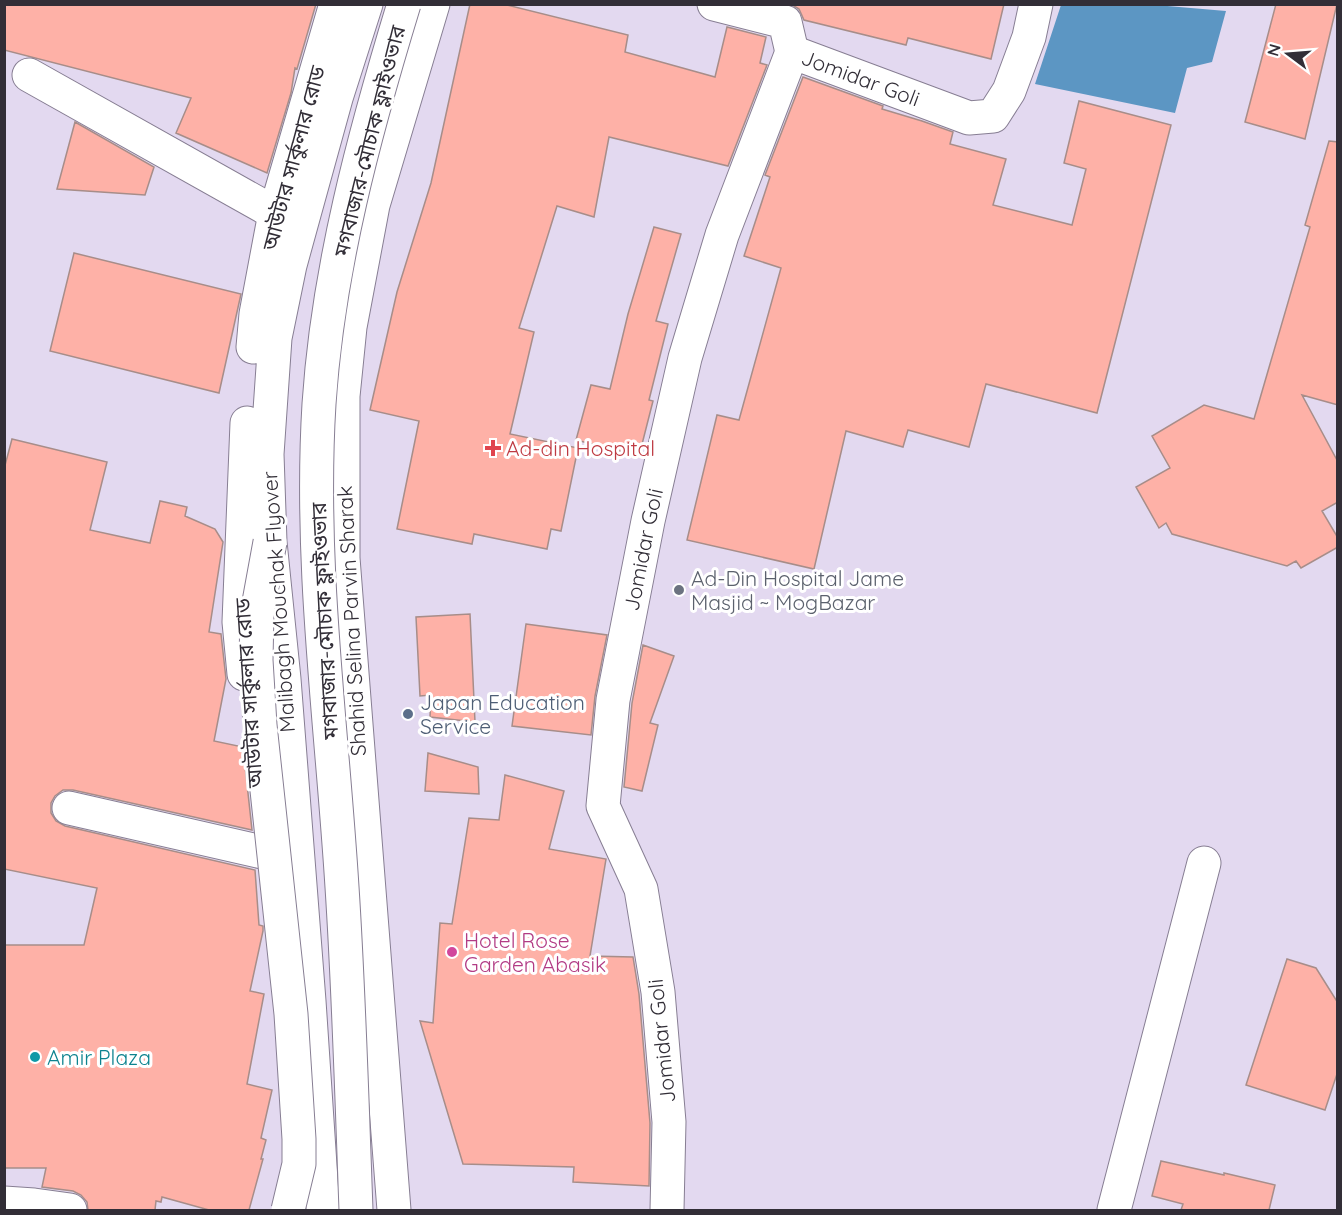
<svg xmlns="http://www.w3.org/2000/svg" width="1342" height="1215" viewBox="0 0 1342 1215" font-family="Quicksand,'Noto Sans Bengali',sans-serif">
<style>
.water{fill:#5c96c3}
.building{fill:#feb1a7;stroke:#a78d89;stroke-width:1.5}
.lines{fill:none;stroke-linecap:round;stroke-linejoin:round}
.street-casing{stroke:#877e93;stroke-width:35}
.secondary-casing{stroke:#877e93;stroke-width:35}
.primary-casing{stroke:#877e93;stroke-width:35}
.street{stroke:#fff;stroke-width:33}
.secondary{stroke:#fff;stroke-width:33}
.primary{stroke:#fff;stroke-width:33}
.primary-bridge-casing{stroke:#877e93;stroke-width:35;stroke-linecap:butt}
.primary-bridge{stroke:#fff;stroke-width:33}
.health-dot{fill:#e0444e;stroke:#fff;stroke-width:2}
.worship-dot{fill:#6b7280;stroke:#fff;stroke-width:2}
.service-dot{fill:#5c6f8a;stroke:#fff;stroke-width:2}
.hotel-dot{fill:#d1479c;stroke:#fff;stroke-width:2}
.culture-dot{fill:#0f9aa8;stroke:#fff;stroke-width:2}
.labels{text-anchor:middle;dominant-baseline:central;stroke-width:6;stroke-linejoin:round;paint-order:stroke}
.street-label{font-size:21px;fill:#322e37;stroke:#fff}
.health-label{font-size:21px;fill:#be3a42;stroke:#fff;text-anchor:start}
.worship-label{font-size:21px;fill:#5b616d;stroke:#fff;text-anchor:start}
.service-label{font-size:21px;fill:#4e5e75;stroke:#fff;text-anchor:start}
.hotel-label{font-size:21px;fill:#b23c85;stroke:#fff;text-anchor:start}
.culture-label{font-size:21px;fill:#0d838f;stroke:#fff;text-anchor:start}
</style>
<rect width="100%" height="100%" fill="#e3d9f0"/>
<path class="water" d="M1144 4 1226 11 1212 62 1187 68 1175 113 1035 84 1061 5Z"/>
<path class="building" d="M4 4H316L297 69 295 68 291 93 267 173 176 133 191 98 4 50Z
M470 4H503L628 35 625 52 715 77 727 27 766 37 760 63 767 65 728 166 609 137 594 217 557 206 519 328 534 332 510 434 578 448 561 531 551 529 547 549 474 534 472 544 397 529 419 421 370 410 397 292 431 183Z
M791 4H1004L991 59 908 38 906 45 804 20 799 9Z
M1276 4H1337L1305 139 1245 122Z
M803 77 883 106 882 109 922 121 953 132 950 144 1006 159 993 205 1072 225 1086 169 1064 163 1079 101 1171 125 1097 413 986 384 969 447 908 430 903 447 846 431 814 569 687 540 717 415 739 420 781 268 744 256 770 177 765 175Z
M75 122 154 167 145 195 57 189Z
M1329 141 1338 142V405L1302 395 1338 462V502L1322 511 1338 538V547L1301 568 1296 561 1287 566 1172 534 1166 523 1159 528 1136 487 1170 468 1152 436 1204 405 1254 419 1310 227 1305 225Z
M654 227 681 234 656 321 668 324 649 400 653 401 639 456 576 440 591 385 610 389 628 314Z
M74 253 241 294 219 393 50 351Z
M12 439 107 462 90 530 150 543 160 501 187 507 185 516 215 529 223 542 209 632 221 634 226 679 214 741 243 747 252 830 73 790H63L55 796 51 803V813L56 821 65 826 255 870 259 925 263 926V931L250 991 264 994 247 1084 272 1090 261 1138 266 1140 261 1159H263L249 1210H209L162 1197 161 1202 156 1201 155 1210H88L87 1202 81 1195 73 1191 42 1187 46 1168H4V945H84L97 888 4 869V469Z
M470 614 475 722 430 717 431 695 420 696 416 617Z
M526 624 607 635 595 696 591 735 512 726Z
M643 645 674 656 650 723 658 725 642 791 624 787 632 703Z
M428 753 478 767 479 794 425 791Z
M505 775 564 791 549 849 606 859 590 956 633 957 639 994 650 1123 649 1186 573 1182 574 1167 463 1164 420 1021 433 1023 440 923 452 924 469 818 499 820Z
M1287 959 1316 968 1338 1003V1071L1325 1110 1246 1085Z
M1161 1161 1224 1175V1173L1275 1185 1269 1210H1181L1183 1204 1152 1196Z"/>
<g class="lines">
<defs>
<g id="street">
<path d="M714 4 785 22 792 52"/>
<path d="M29 75 275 213"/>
<path d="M69 808 262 852"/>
<path id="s1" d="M667 1210 669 1122 658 992 641 889 603 806 613 700 648 521 685 358 722 235 792 52 969 118 993 116 1009 91 1029 37 1036 4"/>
<path d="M1114 1210 1204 863"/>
</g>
<path id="secondary" d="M4 1203 34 1205 70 1210"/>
<path id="primary" d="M253 347 256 314 275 213 336 4
M244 674 239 622 247 423
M323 1210 309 1001 284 679 270 542 267 454 275 338 290 265 336 98 366 4
M394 1210 343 558V396L350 327 373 205 433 4"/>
</defs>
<use href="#street" class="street-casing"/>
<use href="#secondary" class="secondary-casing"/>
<use href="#primary" class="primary-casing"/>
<use href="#street" class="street"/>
<use href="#secondary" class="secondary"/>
<use href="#primary" class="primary"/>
<defs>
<path id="primary-bridge" d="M270 542 257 613 256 660 260 725 291 1014 299 1139V1164L288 1210
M356 1210C352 1103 349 994 342 887 332 726 309 566 319 404 328 268 364 135 404 4"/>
</defs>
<use href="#primary-bridge" class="primary-bridge-casing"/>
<use href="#primary-bridge" class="primary-bridge"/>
</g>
<path class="health-dot" d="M490 439h6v6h6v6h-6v6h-6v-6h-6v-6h6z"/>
<circle class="worship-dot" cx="679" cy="590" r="6"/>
<circle class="service-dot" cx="408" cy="714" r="6"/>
<circle class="hotel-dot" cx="452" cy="952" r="6"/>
<circle class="culture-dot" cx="35" cy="1057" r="6"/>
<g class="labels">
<g class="street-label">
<text stroke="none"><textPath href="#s1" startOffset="1268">Jomidar Goli</textPath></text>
<text transform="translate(369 141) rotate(-76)">মগবাজার-মৌচাক ফ্লাইওভার</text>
<text transform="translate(293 158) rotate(-75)">আউটার সার্কুলার রোড</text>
<text stroke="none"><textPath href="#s1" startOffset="674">Jomidar Goli</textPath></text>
<text transform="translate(278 602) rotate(-94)">Malibagh Mouchak Flyover</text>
<text transform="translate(324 621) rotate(-93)">মগবাজার-মৌচাক ফ্লাইওভার</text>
<text transform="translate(351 621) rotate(-93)">Shahid Selina Parvin Sharak</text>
<text transform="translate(248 693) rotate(-94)">আউটার সার্কুলার রোড</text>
<text transform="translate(661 1041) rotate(-96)">Jomidar Goli</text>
</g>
<g class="health-label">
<text x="506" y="448">Ad-din Hospital</text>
</g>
<g class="worship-label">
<text x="691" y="578">Ad-Din Hospital Jame<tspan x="691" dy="24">Masjid ~ MogBazar</tspan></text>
</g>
<g class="service-label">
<text x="420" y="702">Japan Education<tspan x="420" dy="24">Service</tspan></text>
</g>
<g class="hotel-label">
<text x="464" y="940">Hotel Rose<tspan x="464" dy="24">Garden Abasik</tspan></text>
</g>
<g class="culture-label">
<text x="47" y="1057">Amir Plaza</text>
</g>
</g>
<rect width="1342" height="1215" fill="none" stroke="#322e37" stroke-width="12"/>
<g transform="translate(1288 54) rotate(286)" stroke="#ffffff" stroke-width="4.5" paint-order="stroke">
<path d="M0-4.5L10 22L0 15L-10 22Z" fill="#322e37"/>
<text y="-9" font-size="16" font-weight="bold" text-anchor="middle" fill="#322e37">N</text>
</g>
</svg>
